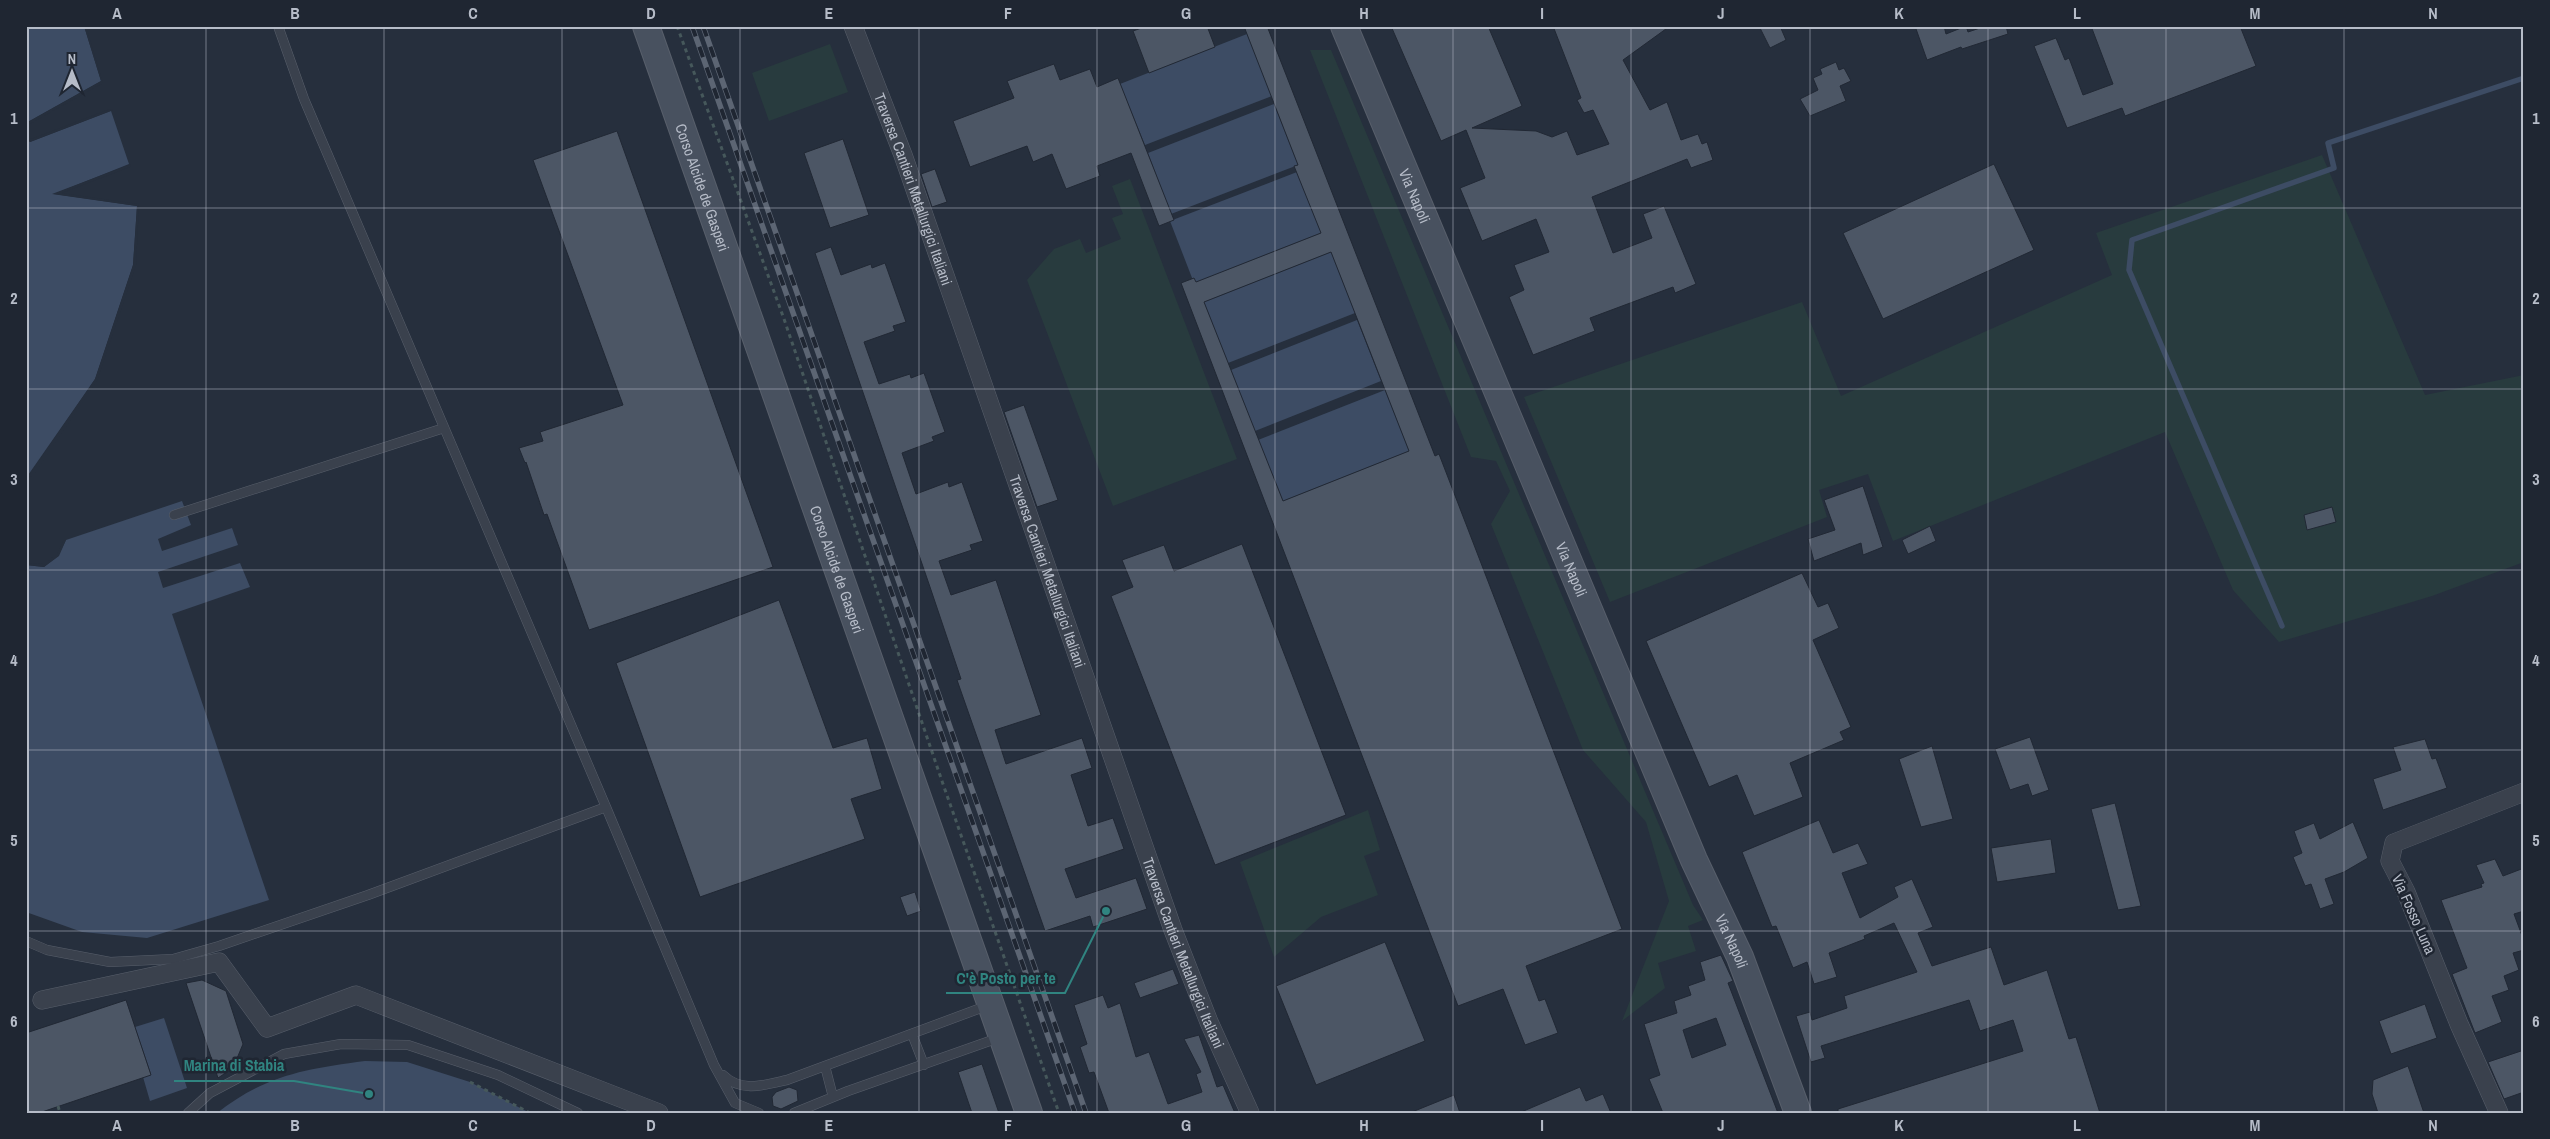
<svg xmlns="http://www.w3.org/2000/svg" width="2550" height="1139" viewBox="0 0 2550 1139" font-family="'Archivo Narrow',sans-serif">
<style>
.green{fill:#283b3e}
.water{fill:#3d4c64}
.pier{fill:#262f3d}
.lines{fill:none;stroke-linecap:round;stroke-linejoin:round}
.stream{stroke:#3d4c64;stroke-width:5.5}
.building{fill:#4c5665;stroke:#212834;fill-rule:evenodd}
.lane-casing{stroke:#585f6b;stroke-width:10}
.street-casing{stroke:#585f6b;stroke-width:19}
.secondary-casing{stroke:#585f6b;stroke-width:28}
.path{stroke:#46585b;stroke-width:3;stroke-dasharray:4 4;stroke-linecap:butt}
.lane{stroke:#3a414d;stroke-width:9}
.street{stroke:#3a414d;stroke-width:18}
.secondary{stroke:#48515f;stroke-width:26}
.rail-casing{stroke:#5c6573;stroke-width:5.5}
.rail{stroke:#1f2632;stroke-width:4;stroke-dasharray:11;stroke-linecap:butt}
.grid{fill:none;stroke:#b6bcc8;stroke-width:1;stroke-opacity:0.55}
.labels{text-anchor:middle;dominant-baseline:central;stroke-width:5;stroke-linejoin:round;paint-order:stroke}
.street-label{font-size:15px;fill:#b6bcc8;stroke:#1f2632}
.leader{fill:none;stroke:#308480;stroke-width:2}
.callout-dot{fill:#308480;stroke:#1f2632;stroke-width:2}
.callout-label{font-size:16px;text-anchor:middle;font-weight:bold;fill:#308480;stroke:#1f2632;stroke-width:5;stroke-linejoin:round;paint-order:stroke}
.neatline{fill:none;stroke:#b6bcc8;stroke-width:2}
.grid-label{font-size:16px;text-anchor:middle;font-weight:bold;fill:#b6bcc8}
</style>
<rect width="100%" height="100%" fill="#262f3d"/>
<path class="green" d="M830 44 848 92 769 121 752 73Z
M1310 50H1331L1693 905 1703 920 1688 926 1696 951 1658 963 1665 988 1622 1021 1669 901 1646 822 1583 750 1491 524 1510 491 1496 461 1471 457Z
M2322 155 2425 395 2524 375V562L2432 596 2279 642 2233 590 2165 432 1893 541 1868 474 1819 490 1827 517 1610 602 1524 397 1802 302 1841 396 2112 275 2096 233Z
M1130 179 1237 459 1113 506 1027 280 1054 249 1080 239 1086 253 1121 239 1112 218 1123 214 1112 186Z
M1368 810 1380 850 1364 856 1378 895 1321 917 1274 957 1240 862Z"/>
<path class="water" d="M26 26H84L101 81 26 123Z
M1247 34 1272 96 1145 145 1120 84Z
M1274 104 1298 165 1171 214 1148 153Z
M111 111 129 164 54 194 137 206 133 265 95 379 26 478V138L30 142Z
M1297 172 1321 233 1194 283 1170 221Z
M1331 252 1355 313 1228 363 1204 302Z
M1357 320 1381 381 1255 431 1231 370Z
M1385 390 1409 451 1283 501 1258 440Z
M182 501 191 525 158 539 162 551 232 528 238 545 158 572 163 588 240 563 250 587 172 614 269 900 147 938 82 932 26 912V565L44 567 58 556 66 540Z
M164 1018 187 1088 150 1101 143 1077 151 1074 135 1027Z
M365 1061 407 1062 470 1082 530 1113H217C266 1075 305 1069 365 1061Z"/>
<path class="pier" d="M84 26H86L103 83 26 126V123L101 81Z
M110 109 113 110 30 142 26 138V135L31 139Z
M131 164 130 167 62 193 139 204 136 266 97 381 35 473 26 480 95 379 133 265 137 206 52 194Z
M66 540 59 556 44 567 26 565V563L44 564 57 554 63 541Z"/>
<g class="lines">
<path class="stream" d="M2282 626 2129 270 2132 240 2334 168 2328 143 2524 78"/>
</g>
<path class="building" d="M1147 26H1207L1215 47 1149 73 1133 31Z
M1254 26H1267L1435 456 1439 454 1622 929 1526 966 1539 1001 1545 999 1558 1033 1525 1045 1503 989 1458 1006 1181 283 1194 278 1196 282 1321 233 1294 166 1298 165 1245 29ZM1331 252 1409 451 1283 501 1204 302Z
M1391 26H1488L1522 106 1472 128 1536 131 1552 137 1567 131 1577 155 1609 144 1593 110 1584 113 1577 100 1581 98 1553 26H1670L1623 60 1650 110 1667 102 1681 140 1698 134 1702 144 1707 142 1713 160 1691 168 1687 159 1592 197 1613 253 1652 238 1643 214 1664 206 1696 284 1675 293 1673 287 1590 318 1595 331 1533 355 1509 297 1524 290 1514 265 1549 252 1536 219 1482 241 1460 188 1485 178 1466 130 1441 141Z
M1759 26H1780L1786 40 1770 48Z
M1915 26H1944L1946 34 1966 26 1968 32 1986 26H2006L2008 34 1962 49 1961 47 1927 60Z
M2091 26H2240L2256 66 2125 116 2122 108 2067 128 2034 46 2056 38 2065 60 2069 58 2083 95 2113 84Z
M1836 62 1839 70 1844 68 1851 81 1840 86 1846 101 1810 116 1800 99 1818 90 1813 78 1822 74 1820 69Z
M1054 64 1060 80 1090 69 1097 87 1118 78 1174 220 1159 226 1131 153 1097 166 1100 176 1066 189 1052 154 1033 162 1027 146 970 167 953 121 1014 98 1007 81Z
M617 131 773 567 589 630 547 514 544 515 526 462 525 463 519 448 543 441 540 432 623 405 533 160Z
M843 139 869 215 830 228 804 153Z
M1994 164 2034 250 1883 319 1843 233Z
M935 169 947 202 932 207 921 174Z
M831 247 841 275 871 264 872 268 885 263 906 322 893 326 895 331 864 342 879 384 910 374 911 378 924 373 945 432 932 437 934 441 902 453 916 494 948 482 949 487 962 482 983 541 970 545 972 550 939 561 951 595 996 580 1041 715 995 730 1006 764 1082 738 1092 768 1071 775 1088 826 1113 818 1124 849 1065 869 1076 898 1136 878 1147 909 1093 927 1090 916 1045 931 957 680 961 679 930 587 815 253Z
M1024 405 1058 500 1037 507 1004 412Z
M1863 486 1883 547 1863 555 1861 543 1814 561 1808 539 1835 530 1824 500Z
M2332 507 2336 522 2307 530 2304 515Z
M1930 526 1936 541 1908 554 1902 540Z
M1242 544 1346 815 1215 865 1111 596 1133 587 1122 560 1164 545 1174 571Z
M1802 573 1818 607 1828 603 1839 628 1813 640 1851 727 1840 732 1844 740 1790 763 1803 797 1754 816 1737 775 1709 787 1646 641Z
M779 600 833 748 867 738 882 789 851 799 865 839 700 897 616 663Z
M2030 737 2049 790 2032 796 2028 784 2010 790 1995 749Z
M2425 739 2432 759 2436 758 2447 788 2383 810 2373 779 2401 770 2393 747Z
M1932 746 1953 819 1921 827 1899 759Z
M2115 803 2141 906 2118 910 2091 809Z
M1819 820 1833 853 1858 843 1868 864 1842 873 1860 918 1898 897 1894 887 1912 879 1933 927 1918 933 1932 966 1991 947 2004 985 2047 970 2069 1039 2076 1037 2100 1113H1838V1109L2023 1051 2013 1020 1980 1031 1969 1000 1821 1046 1825 1058 1811 1062 1796 1016 1810 1012 1812 1020 1847 1008 1844 996 1917 972 1894 923 1864 936 1865 939 1829 953 1837 977 1814 984 1807 962 1793 968 1776 926 1772 927 1742 852Z
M2353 822 2368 858 2344 872 2325 879 2334 904 2320 909 2311 884 2305 886 2293 857 2302 853 2294 831 2314 823 2320 839Z
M2051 839 2056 873 1997 882 1991 848Z
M2495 859 2503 876 2524 868V911L2514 914 2524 941V950L2513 953 2519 970 2504 976 2509 990 2492 996 2502 1022 2475 1033 2452 974 2467 968 2441 900 2482 887 2481 884 2484 883 2476 865Z
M915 892 921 911 907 916 900 897Z
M1385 942 1425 1041 1316 1085 1276 986Z
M1721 955 1733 981 1728 983 1778 1113H1663L1649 1079 1660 1075 1644 1024 1677 1013 1674 1001 1691 995 1688 986 1705 980 1700 962ZM1716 1018 1726 1045 1692 1058 1683 1030Z
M1173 969 1179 984 1140 998 1134 983Z
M202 980 226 991 243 1044 233 1068 218 1078 186 983Z
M1103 995 1108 1008 1120 1003 1136 1057 1149 1052 1168 1104 1202 1092 1196 1074 1201 1072 1184 1039 1199 1035 1217 1087 1223 1085 1235 1113H1109L1094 1072 1089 1073 1080 1047 1087 1044 1074 1005Z
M126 1000 151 1075 39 1113H26V1033Z
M2425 1004 2437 1038 2391 1054 2379 1021Z
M2524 1050V1092L2504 1099 2488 1062Z
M982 1064 999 1113H972L958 1072Z
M2408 1066 2424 1113H2378L2372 1094 2373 1080Z
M789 1087 797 1090 798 1101 781 1109 773 1106 772 1097 776 1092Z
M1580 1087 1586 1101 1603 1094 1611 1113H1519Z
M1454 1095 1460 1113H1412V1112Z"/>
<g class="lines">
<defs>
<path id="lane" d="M278 26 304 99 606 807
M174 515 444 428
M26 941 47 950 110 962 173 959 219 946 368 895 606 807 714 1065 735 1103 759 1113
M912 1034 924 1065
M825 1066 833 1097
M723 1075C741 1093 765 1085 787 1080L989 1005
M188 1113 210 1093 284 1054 341 1044 408 1045 498 1075 578 1113
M794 1113 848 1091 1001 1037"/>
<g id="street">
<path id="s1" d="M853 26 903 155 1173 930 1209 1022 1250 1113"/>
<path d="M42 1000 219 962 267 1028 356 995 659 1113"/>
<path d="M2499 1113 2459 1024 2406 892 2390 861 2394 843 2524 792"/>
</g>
<g id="secondary">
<path id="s2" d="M646 26 1029 1113"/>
<path id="s3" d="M1344 26 1694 860 1740 957 1798 1113"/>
</g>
</defs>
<use href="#lane" class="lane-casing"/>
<use href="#street" class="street-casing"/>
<use href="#secondary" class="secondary-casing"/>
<path class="path" d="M677 26 784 319 943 784 1059 1113
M470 1082 530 1113
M58 1106 60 1113"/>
<use href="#lane" class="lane"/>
<use href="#street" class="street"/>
<use href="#secondary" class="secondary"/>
<defs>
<path id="rail" d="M692 26 1075 1113
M703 26 1086 1113"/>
</defs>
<use href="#rail" class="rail-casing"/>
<use href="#rail" class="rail"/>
</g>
<path class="grid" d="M206 26V1113M384 26V1113M562 26V1113M740 26V1113M919 26V1113M1097 26V1113M1275 26V1113M1453 26V1113M1631 26V1113M1810 26V1113M1988 26V1113M2166 26V1113M2344 26V1113M26 208H2524M26 389H2524M26 570H2524M26 750H2524M26 931H2524"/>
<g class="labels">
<g class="street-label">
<text stroke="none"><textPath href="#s2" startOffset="171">Corso Alcide de Gasperi</textPath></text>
<text stroke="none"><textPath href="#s1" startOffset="174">Traversa Cantieri Metallurgici Italiani</textPath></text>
<text stroke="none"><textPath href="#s3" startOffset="184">Via Napoli</textPath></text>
<text stroke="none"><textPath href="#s3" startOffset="589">Via Napoli</textPath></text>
<text stroke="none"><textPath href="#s2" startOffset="576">Corso Alcide de Gasperi</textPath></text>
<text stroke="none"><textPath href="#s1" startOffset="579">Traversa Cantieri Metallurgici Italiani</textPath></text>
<text transform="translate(2414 914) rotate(66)">Via Fosso Luna</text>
<text stroke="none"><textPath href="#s3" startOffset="994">Via Napoli</textPath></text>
<text stroke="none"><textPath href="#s1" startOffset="984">Traversa Cantieri Metallurgici Italiani</textPath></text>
</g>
</g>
<path class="leader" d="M1106 911L1065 993H946M369 1094L294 1081H174"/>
<g class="callout-dot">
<circle cx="1106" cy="911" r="5"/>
<circle cx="369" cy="1094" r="5"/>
</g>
<g class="callout-label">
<text x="1006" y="984">C'è Posto per te</text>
<text x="234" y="1071">Marina di Stabia</text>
</g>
<rect width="2550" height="1139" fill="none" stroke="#1f2632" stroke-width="55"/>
<g transform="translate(72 72)" stroke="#1f2632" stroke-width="4" paint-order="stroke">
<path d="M0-4L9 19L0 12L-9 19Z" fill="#b6bcc8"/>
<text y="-8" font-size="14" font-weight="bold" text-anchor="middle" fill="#b6bcc8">N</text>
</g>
<rect x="28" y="28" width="2494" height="1084" class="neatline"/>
<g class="grid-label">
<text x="117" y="19">A</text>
<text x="295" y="19">B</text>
<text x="473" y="19">C</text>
<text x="651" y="19">D</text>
<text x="829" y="19">E</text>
<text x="1008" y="19">F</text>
<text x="1186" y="19">G</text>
<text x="1364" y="19">H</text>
<text x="1542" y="19">I</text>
<text x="1721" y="19">J</text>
<text x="1899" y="19">K</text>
<text x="2077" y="19">L</text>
<text x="2255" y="19">M</text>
<text x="2433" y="19">N</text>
<text x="14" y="124">1</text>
<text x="2536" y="124">1</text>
<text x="14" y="304">2</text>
<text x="2536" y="304">2</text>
<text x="14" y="485">3</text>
<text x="2536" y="485">3</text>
<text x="14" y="666">4</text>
<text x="2536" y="666">4</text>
<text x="14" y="846">5</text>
<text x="2536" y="846">5</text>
<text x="14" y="1027">6</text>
<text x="2536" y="1027">6</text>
<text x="117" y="1131">A</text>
<text x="295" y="1131">B</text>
<text x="473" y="1131">C</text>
<text x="651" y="1131">D</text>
<text x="829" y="1131">E</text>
<text x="1008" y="1131">F</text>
<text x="1186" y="1131">G</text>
<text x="1364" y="1131">H</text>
<text x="1542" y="1131">I</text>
<text x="1721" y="1131">J</text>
<text x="1899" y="1131">K</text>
<text x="2077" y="1131">L</text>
<text x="2255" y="1131">M</text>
<text x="2433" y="1131">N</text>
</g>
</svg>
